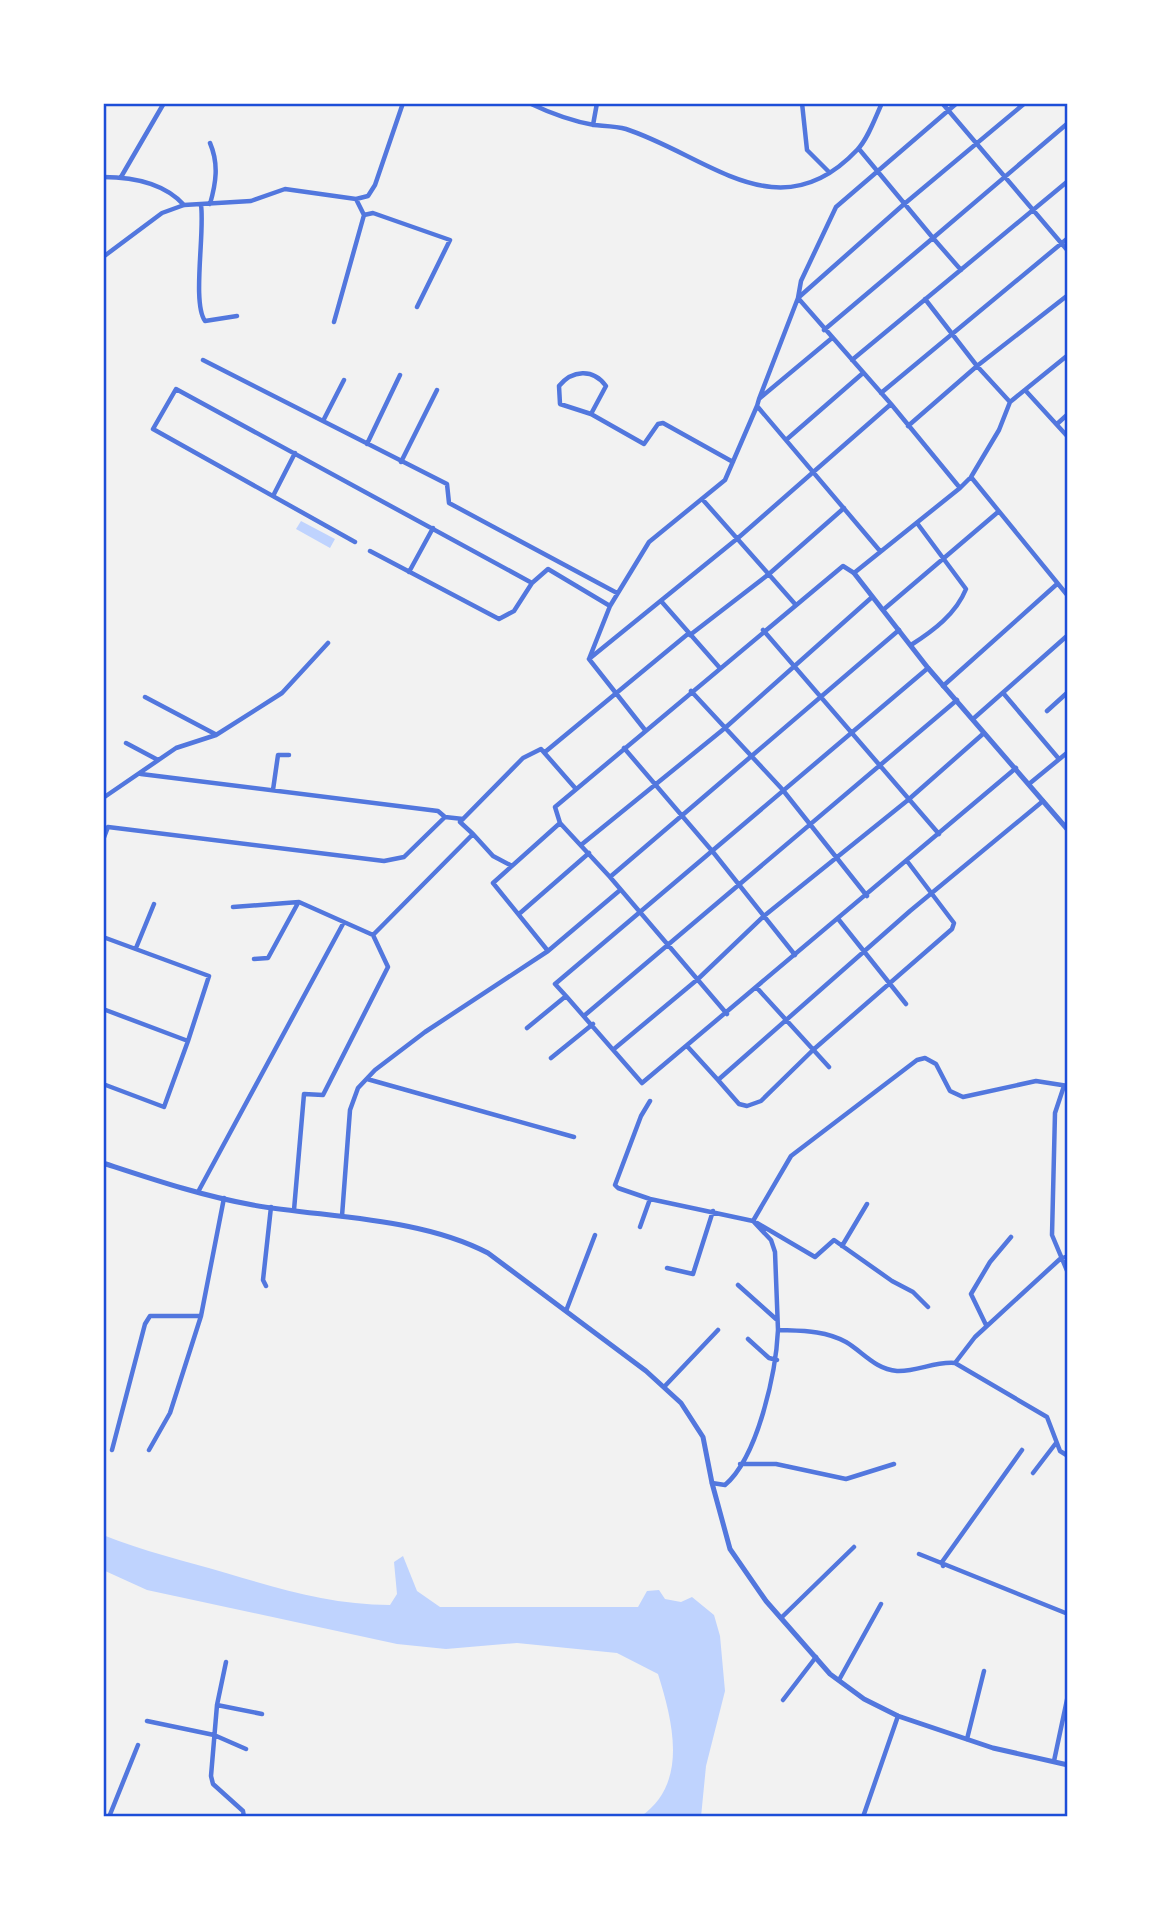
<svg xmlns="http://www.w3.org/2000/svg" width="1171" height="1920" viewBox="0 0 1171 1920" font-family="'Alegreya Sans',sans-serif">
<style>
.water{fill:#bfd3fe}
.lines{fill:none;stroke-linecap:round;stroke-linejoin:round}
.minor{stroke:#5277de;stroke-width:4.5}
.tertiary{stroke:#5277de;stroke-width:5}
.neatline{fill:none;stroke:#1d4ed8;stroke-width:2.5}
</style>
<rect width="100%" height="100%" fill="#f2f2f2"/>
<path class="water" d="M301 521 335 539 330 548 296 529Z
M103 1535C143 1551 185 1561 226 1573 280 1589 333 1605 390 1605L397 1594 394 1562 403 1556 417 1591 440 1607H638L647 1591 659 1590 665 1599 681 1602 692 1597 714 1615 720 1636 725 1691 706 1766 701 1817H640C689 1784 673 1722 658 1674L617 1653 517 1643 446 1649 397 1644 147 1590 103 1570Z"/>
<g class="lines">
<path class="minor" d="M529 103C550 113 571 121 594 125 604 126 616 126 626 129 708 156 779 233 857 150 868 139 875 118 882 103
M802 103 807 150 829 172
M942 103 1068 251
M593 125 597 103
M210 143C219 164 216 183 210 204
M103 177C132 177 164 183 184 205
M121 177 164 103
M356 199 364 215
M201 205C205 232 192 303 205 321L237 316
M364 215 373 213 450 240 417 307
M103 257 162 213 184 205 251 201 285 189 356 199 368 196 375 185 403 103
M961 270 933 238 1068 123
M925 299 977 366 1010 402
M334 322 364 215
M824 330 933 238 859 149
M203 360 447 484 449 503 617 593
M852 360 1068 181
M1025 390 1068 437
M881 393 1068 238
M760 398 832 338
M891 404 960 488
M591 414 606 386C593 368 572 370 559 386L560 404 591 414 644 444 658 424 663 423 733 462
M323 421 344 380
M1057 424 1068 414
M908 426 977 366 1068 295
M786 440 863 373
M367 444 400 375
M401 462 437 390
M971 477 1068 596
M273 496 295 453
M703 500 795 604
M355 542 153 429 176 389 532 583 548 569 610 606
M370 551 499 619 514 611 532 583
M880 551 757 406 759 399 798 298 903 205 1025 103
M409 572 433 528
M661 601 719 667
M883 610 998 512
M763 630 939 834
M690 635 769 574 844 508
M911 645C933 631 956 614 966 589L917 523
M589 659 610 606 649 542 725 480 757 406
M943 686 1057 584
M691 691 782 789 867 896
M1004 694 1059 759
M145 697 215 734
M1047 711 1068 692
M973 719 1068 635
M645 730 589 659 738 538 891 404 798 298 801 281 836 207 957 103
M126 743 158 760
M624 748 713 852 795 955
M545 752 689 633
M141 774 438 811 445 817
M1029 784 1068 752
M273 790 278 755H289
M103 798 176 748 216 735 282 693 328 643
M473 834 493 856 512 866
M103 840 108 827 384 861 404 857 445 817 463 819
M581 845 725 728 871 598
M610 877 560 823 555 807 843 566 854 573 960 488 971 477 999 430 1010 402 1068 355
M233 907 299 902 373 935 473 834 460 822 523 758 541 749 576 789
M519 914 589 853
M839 920 906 1004
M103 937 209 976 188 1041
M136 948 154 904
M548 951 493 883 560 823
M254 959 268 958 298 903
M757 988 829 1067
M566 996 642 1083 1016 768
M103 1009 188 1041 164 1107 103 1084
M727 1014 610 877 899 630
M585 1015 957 700
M527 1028 566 996 555 984 928 668
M687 1046 718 1080 910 911 1043 801
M614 1049 698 979 764 916 908 800 984 733
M551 1058 593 1024
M367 1079 574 1137
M718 1080 739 1104 747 1106 761 1101 813 1050 952 929 954 923 907 861
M1064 1086 1055 1113 1052 1235 1068 1273
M650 1101 641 1116 615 1185 618 1188 650 1199 753 1221 791 1156 917 1060 925 1058 936 1064 950 1091 963 1097 1036 1081 1068 1086
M198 1192 344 922
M294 1210 304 1094 323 1095 388 967 373 935
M342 1216 350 1110 358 1088 375 1070 425 1032 548 951 619 891
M753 1221 771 1240 775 1252 778 1330C801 1331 824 1330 846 1342 863 1352 875 1369 897 1371 917 1372 935 1361 955 1363L975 1337 1060 1259 1068 1256
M757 1223 815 1257 834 1240 892 1281 913 1292 928 1307
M640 1227 650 1199
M842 1246 867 1204
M667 1268 693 1274 713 1211
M738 1285 776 1319
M266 1286 263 1280 271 1207
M566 1311 595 1235
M986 1325 971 1294 990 1262 1011 1237
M748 1339 769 1358 777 1360
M955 1363 1047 1417 1060 1451 1068 1456
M664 1387 718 1330
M112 1450 145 1324 150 1316H201L224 1198
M149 1450 170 1413 201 1316
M740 1464H776L846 1479 894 1464
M1033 1473 1056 1443
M712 1483 725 1485C758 1457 776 1372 778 1330
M919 1554 1068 1614
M943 1566 942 1562 1022 1450
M781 1618 854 1547
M226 1662 217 1705 211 1776 213 1784 243 1811 244 1817
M839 1680 881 1604
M783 1700 816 1657
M217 1705 262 1714
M147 1721 214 1735 246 1749
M967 1739 984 1671
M1054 1761 1068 1695
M109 1817 138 1745
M863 1817 898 1716"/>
<path class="tertiary" d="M854 573 928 668 1068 830
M103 1163C152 1179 202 1196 253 1205 329 1218 419 1217 488 1253L646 1371 681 1403 703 1437 712 1483 730 1549 766 1601 830 1674 864 1699 898 1716 993 1748 1068 1765"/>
</g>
<rect width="1171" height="1920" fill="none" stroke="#ffffff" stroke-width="210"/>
<rect x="105" y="105" width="961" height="1710" class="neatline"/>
</svg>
